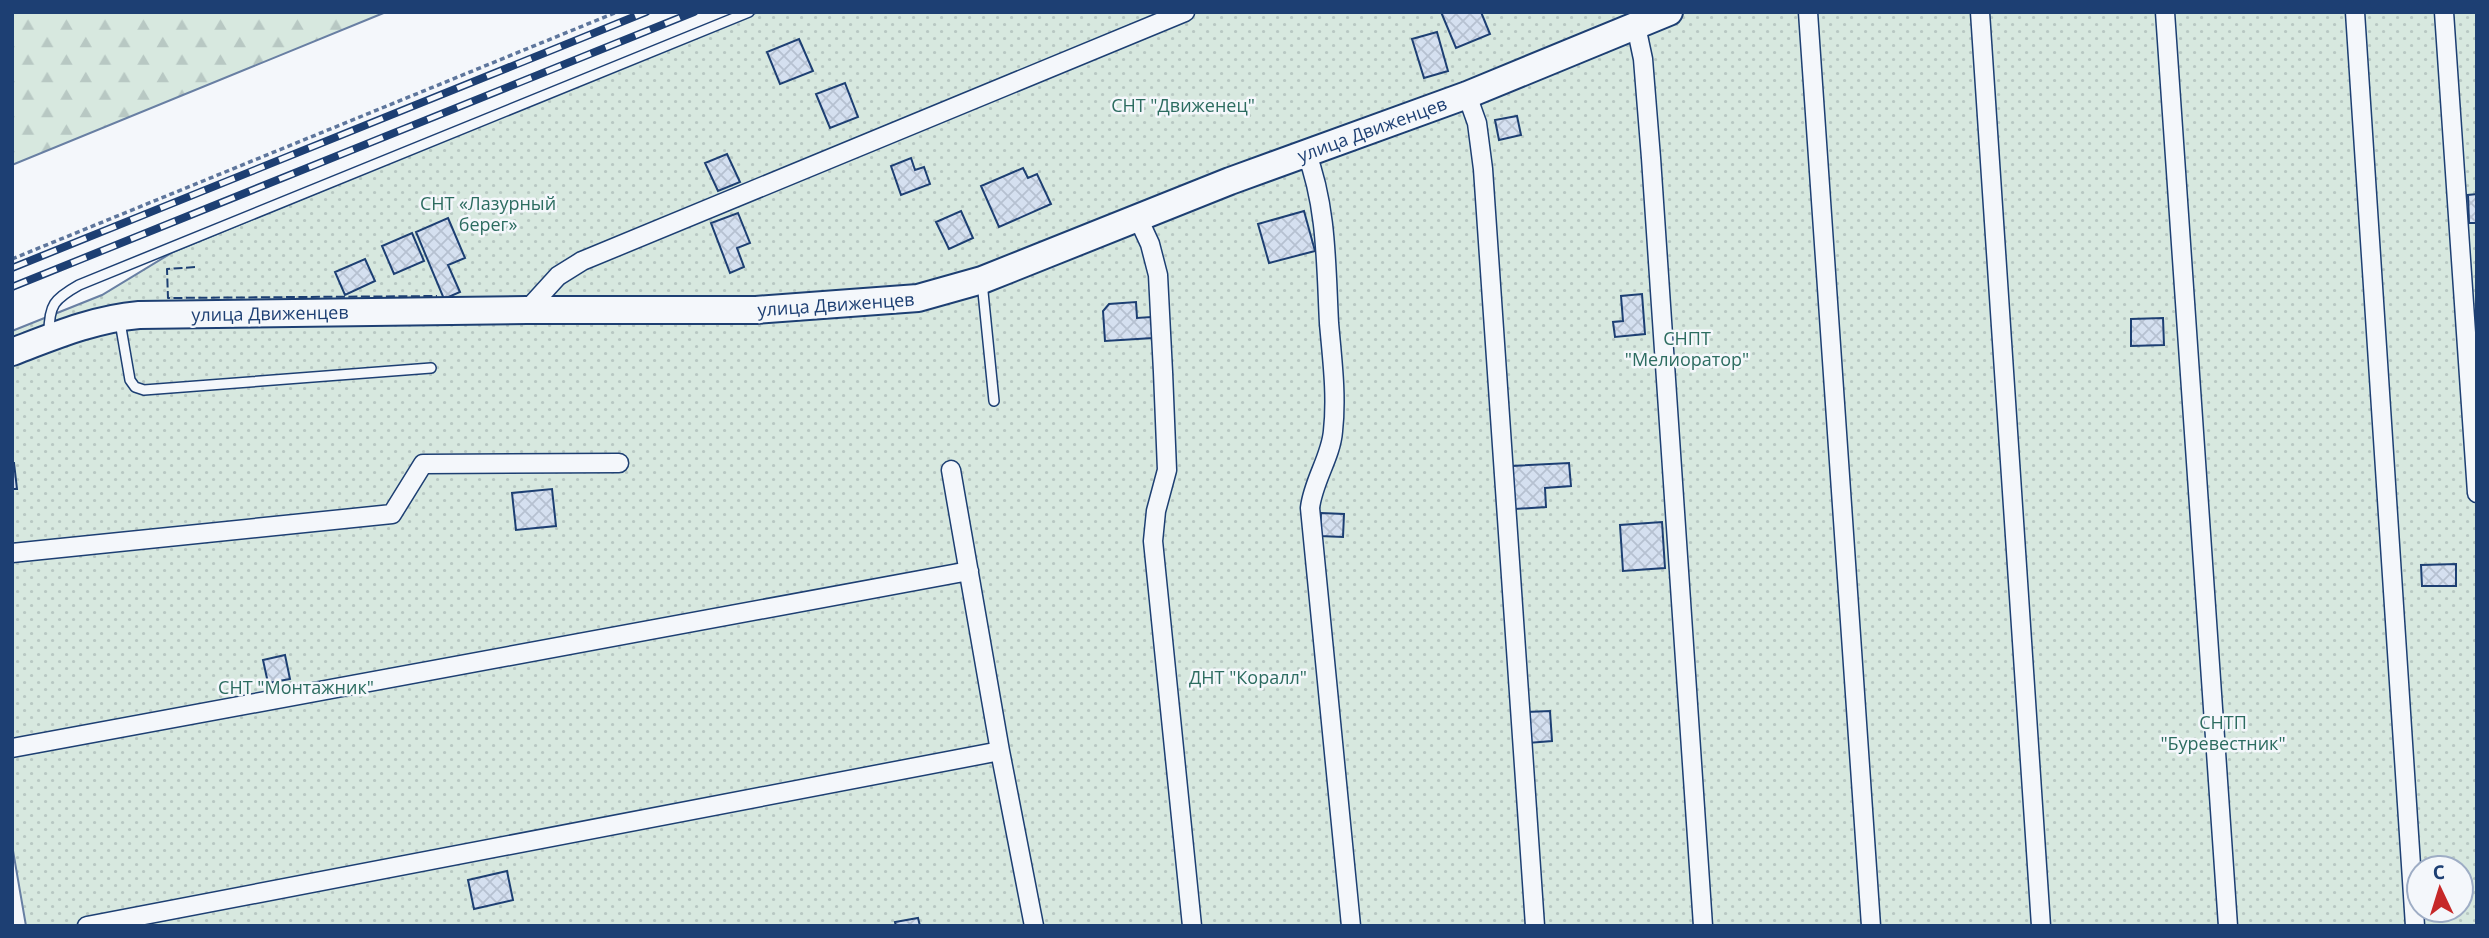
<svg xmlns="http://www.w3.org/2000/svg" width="2489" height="938" viewBox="0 0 2489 938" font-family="'Open Sans',sans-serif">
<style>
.forest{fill:url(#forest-firs);stroke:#687fa3;stroke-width:2}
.garden{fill:url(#garden-dots);stroke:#687fa3;stroke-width:2;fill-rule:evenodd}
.building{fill:url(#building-cross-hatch);stroke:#1d3f73;stroke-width:2}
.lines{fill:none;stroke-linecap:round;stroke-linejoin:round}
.lane-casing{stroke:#1d3f73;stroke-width:12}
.street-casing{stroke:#1d3f73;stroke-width:21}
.secondary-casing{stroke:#1d3f73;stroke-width:30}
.path{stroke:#5e769c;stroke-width:3.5;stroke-dasharray:5 3.5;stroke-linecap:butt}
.lane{stroke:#f4f7fb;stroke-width:9}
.street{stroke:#f4f7fb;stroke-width:18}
.secondary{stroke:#f4f7fb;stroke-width:26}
.rail-casing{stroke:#1d3f73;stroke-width:8}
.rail{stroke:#f4f7fb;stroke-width:5;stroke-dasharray:16;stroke-linecap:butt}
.fence{stroke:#1d3f73;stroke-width:2;stroke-dasharray:9 3.5;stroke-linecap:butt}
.labels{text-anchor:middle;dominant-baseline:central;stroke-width:5;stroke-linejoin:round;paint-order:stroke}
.park-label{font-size:18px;fill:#2c6c60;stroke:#f4f7fb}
.street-label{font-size:18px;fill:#1d3f73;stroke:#f4f7fb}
</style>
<defs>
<pattern id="forest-firs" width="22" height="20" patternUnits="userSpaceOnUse" patternTransform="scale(1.75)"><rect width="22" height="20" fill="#d7e8df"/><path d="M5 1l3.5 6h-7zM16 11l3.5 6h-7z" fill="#b8c8c3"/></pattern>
<pattern id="garden-dots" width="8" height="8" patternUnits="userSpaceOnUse" patternTransform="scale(1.75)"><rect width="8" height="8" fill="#d7e8df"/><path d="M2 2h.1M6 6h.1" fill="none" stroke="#b8c8c3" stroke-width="1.8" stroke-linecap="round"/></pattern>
<pattern id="building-cross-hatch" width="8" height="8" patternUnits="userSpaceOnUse" patternTransform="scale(1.75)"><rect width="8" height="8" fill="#d5e0f0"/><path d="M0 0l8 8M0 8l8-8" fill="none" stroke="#b6c1d1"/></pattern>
</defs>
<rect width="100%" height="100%" fill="#f4f7fb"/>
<path class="forest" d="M12 12H386L12 165Z"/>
<path class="garden" d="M758 12H2477V926H26L12 845V331L102 295 173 252ZM2419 868H2461V910H2419Z"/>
<path class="building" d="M1441 12H1481L1490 34 1456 48Z
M1437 32 1448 71 1424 78 1412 39Z
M799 39 813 71 780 84 767 52Z
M845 83 858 117 830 128 816 94Z
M1517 116 1521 135 1499 140 1495 120Z
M727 154 740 182 718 191 705 163Z
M911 158 915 170 924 167 930 184 901 195 891 166Z
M1023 168 1028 178 1037 174 1051 204 999 227 981 186Z
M2477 194V223H2469L2468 195Z
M961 211 973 238 949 249 936 222Z
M1304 211 1315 251 1269 263 1258 224Z
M738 213 750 243 737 248 744 267 730 273 711 223Z
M448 218 465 258 448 265 460 292 444 299 416 232Z
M412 233 424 261 394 274 382 246Z
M365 259 375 281 345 295 335 272Z
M1642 294 1645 334 1615 337 1613 322 1623 321 1621 296Z
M1136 302 1137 318 1151 317 1153 338 1105 341 1103 311 1109 304Z
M2163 318 2164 345 2131 346V319Z
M12 463H14L17 489H12Z
M1569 463 1571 486 1545 488 1546 507 1515 509 1512 466Z
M552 489 556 526 516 530 512 493Z
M1321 513 1344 514 1343 537 1320 536Z
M1662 522 1665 568 1623 571 1620 525Z
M2456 564V586H2422L2421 565Z
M285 655 290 679 268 683 263 660Z
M1550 711 1552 741 1528 743 1526 712Z
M507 871 513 900 474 909 468 880Z
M918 918 920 926H896L895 922Z"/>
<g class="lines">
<defs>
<path id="lane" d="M982 282 994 401
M120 322 130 380 135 387 144 390 431 368
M49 333C49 305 54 299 79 285L749 12"/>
<path id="street" d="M1808 12 1871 926
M1980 12 2041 926
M2165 12 2228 926
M2355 12 2415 926
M2444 12 2477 493
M1636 26 1643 59 1651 158 1703 926
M1467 95 1477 123 1483 169 1535 926
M1306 152C1327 206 1326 266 1329 323 1332 358 1337 395 1333 431 1331 457 1313 481 1310 508L1351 926
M1138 218 1150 244 1158 275 1163 372 1167 470 1156 511 1153 541 1192 926
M527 310 558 276 582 261 1185 12
M951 470 1000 751 1034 926
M12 553 392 514 423 464 619 463
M12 748 969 571
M87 926 1000 751"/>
<path id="secondary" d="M12 352C54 336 94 319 139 315L527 310H756L918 298 982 280 1230 181 1467 95 1669 12"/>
</defs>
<use href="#lane" class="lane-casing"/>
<use href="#street" class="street-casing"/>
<use href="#secondary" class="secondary-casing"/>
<path class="path" d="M12 259 617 12"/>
<use href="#lane" class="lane"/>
<use href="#street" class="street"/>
<use href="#secondary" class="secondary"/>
<defs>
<path id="rail" d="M12 268 646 12
M12 287 694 12"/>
</defs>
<use href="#rail" class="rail-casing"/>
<use href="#rail" class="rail"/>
<path class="fence" d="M195 267 167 269 168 298 437 296"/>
</g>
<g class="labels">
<g class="park-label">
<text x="1183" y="105">СНТ "Движенец"</text>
<text x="488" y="203">СНТ «Лазурный<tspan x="488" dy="21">берег»</tspan></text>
<text x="1687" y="338">СНПТ<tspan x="1687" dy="21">"Мелиоратор"</tspan></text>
<text x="1248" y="677">ДНТ "Коралл"</text>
<text x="296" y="687">СНТ "Монтажник"</text>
<text x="2223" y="722">СНТП<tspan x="2223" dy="21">"Буревестник"</tspan></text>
</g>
<g class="street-label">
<text transform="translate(1372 129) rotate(-20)">улица Движенцев</text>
<text transform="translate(836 304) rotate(-4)">улица Движенцев</text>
<text transform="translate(270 313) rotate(-1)">улица Движенцев</text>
</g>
</g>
<rect width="2489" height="938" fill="none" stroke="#1d3f73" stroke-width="28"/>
<g transform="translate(2440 889) rotate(356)"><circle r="33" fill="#f4f7fb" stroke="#9eadc5" stroke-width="2"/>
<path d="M0-5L12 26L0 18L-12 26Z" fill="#c62828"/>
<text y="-10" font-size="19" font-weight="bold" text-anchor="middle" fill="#1d3f73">С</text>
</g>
</svg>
